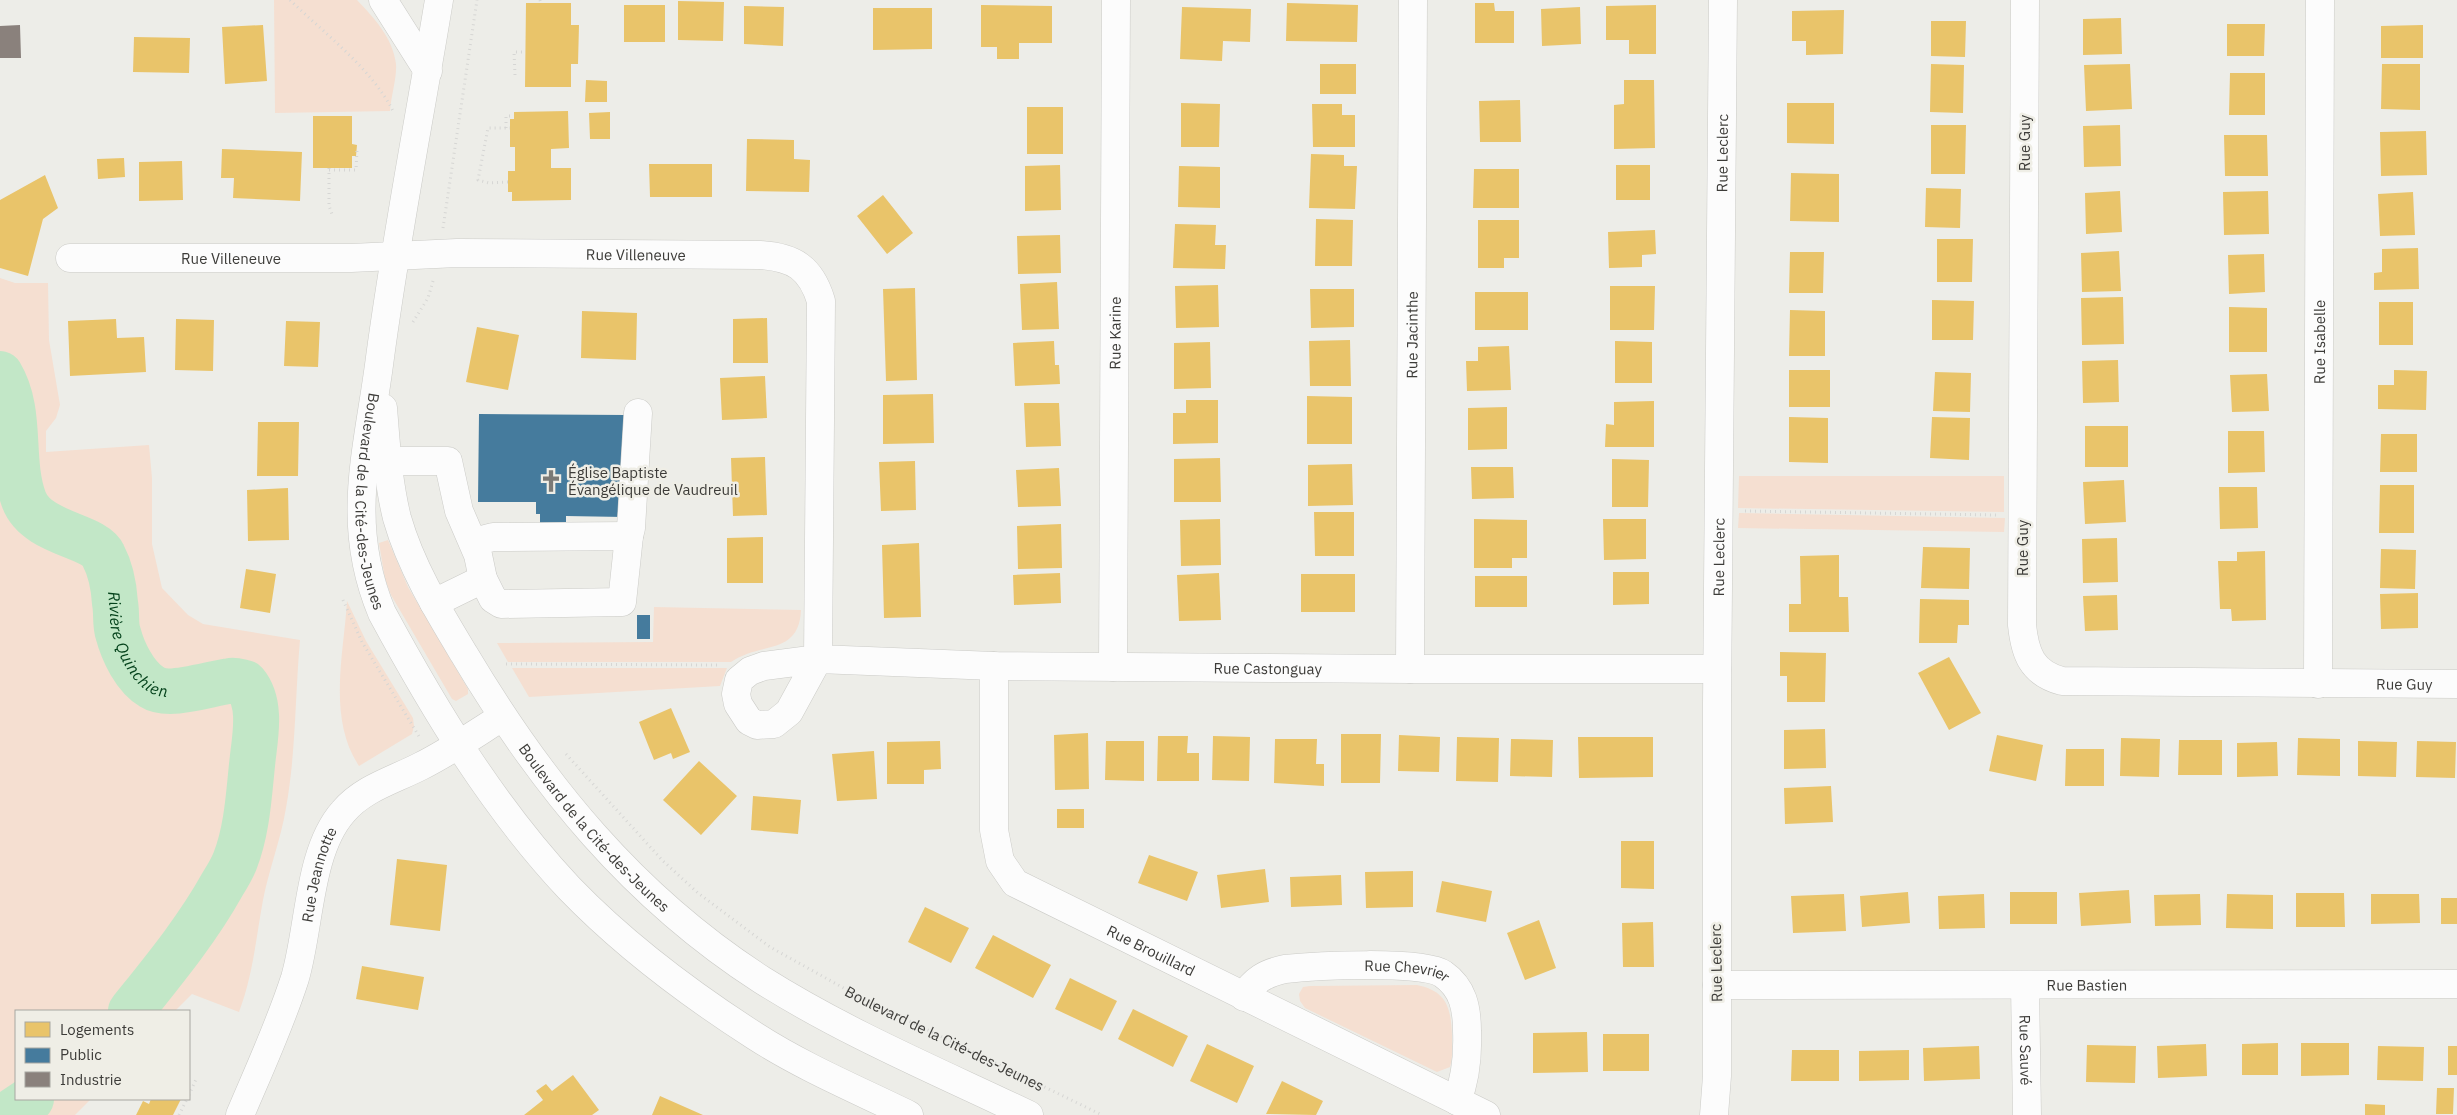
<svg xmlns="http://www.w3.org/2000/svg" width="2457" height="1115" viewBox="0 0 2457 1115" font-family="'IBM Plex Sans',sans-serif">
<style>
.green{fill:#f5dfd1}
.homes{fill:#e9c46a}
.public{fill:#457b9d}
.industry{fill:#8a817c}
.lines{fill:none;stroke-linecap:round;stroke-linejoin:round}
.river{stroke:#c2e7c7;stroke-width:46}
.minor-casing{stroke:#cbcbc7;stroke-width:29}
.major-casing{stroke:#cbcbc7;stroke-width:29}
.path{stroke:#d6d6d4;stroke-width:3;stroke-dasharray:1 4;stroke-linecap:butt}
.minor{stroke:#fcfcfc;stroke-width:28}
.major{stroke:#fcfcfc;stroke-width:28}
.labels{text-anchor:middle;dominant-baseline:central;stroke-width:5;stroke-linejoin:round;paint-order:stroke}
.street-label{font-size:15px;fill:#3d3c39;stroke:#efeee6}
.poi-label{font-size:15px;fill:#3d3c39;stroke:#efeee6;text-anchor:start}
.water-label{font-size:16px;font-style:italic;fill:#05431c;stroke:#efeee6}
</style>
<rect width="100%" height="100%" fill="#edede8"/>
<path class="green" d="M274 0H357C374 18 393 38 396 64 397 78 391 96 390 111L275 113Z
M0 278 15 283H48L49 340 60 405 56 418 46 431V452L149 445 152 478V544L162 588 188 615 203 624 300 640C295 696 296 753 286 808 281 839 269 869 263 900 256 938 253 975 239 1012L192 994 175 1011H16V1099H91L75 1115H0Z
M1739 476H2004V512L1738 508Z
M1739 513 2005 518 2004 532 1738 528Z
M388 540 408 587 468 689V694L456 701 452 699 391 595 385 579 379 543Z
M347 601 366 641 413 718 414 726 412 734 359 766C327 718 344 653 347 601Z
M654 607 801 610C799 656 761 641 731 662H508L497 643 653 642Z
M512 668H727L720 686 529 697Z
M1417 985C1447 991 1451 1008 1452 1036 1452 1047 1453 1057 1450 1067L1437 1072 1305 1008 1300 1001 1299 994 1303 987 1310 986Z"/>
<path class="homes" d="M678 1 724 2 723 41 678 40Z
M526 3H571V25H579L578 64H571V87H525Z
M1287 3 1358 5 1357 42 1286 41Z
M1475 3H1494L1495 11H1514V43H1475Z
M624 5H665V42H624Z
M981 5 1052 6V43H1019V59H997V47H981Z
M1656 5V54H1629V40H1606V6Z
M744 6 784 7 783 46 744 44Z
M1182 7 1251 9 1250 42 1223 41 1222 61 1180 59Z
M1580 7 1581 44 1542 46 1541 9Z
M873 8H932V49L873 50Z
M1844 10 1843 54 1806 55V41H1792V11Z
M2121 18 2122 54 2083 55V19Z
M1931 21H1966L1965 57 1931 56Z
M2227 24H2265L2264 56H2227Z
M263 25 267 81 225 84 222 27Z
M2423 25V58H2381V26Z
M134 37 190 38 189 73 133 72Z
M1320 64H1356V94H1320Z
M1931 64 1964 65 1963 113 1930 112Z
M2130 64 2132 109 2086 111 2084 65Z
M2382 64H2420V110L2381 109Z
M2230 73H2265V115H2229Z
M586 80 607 81V102H585Z
M1624 80H1654L1655 148 1614 149V105L1624 104Z
M1520 100 1521 142H1480L1479 101Z
M1181 103 1220 104 1219 147H1181Z
M1787 103H1834V144L1787 143Z
M1312 104H1342V115H1355V147H1313Z
M1027 107H1063V154H1027Z
M568 111 569 148 551 149V168H571V200L512 201V192H508V171H515V147H510V119H514V112Z
M610 112V139H590L589 113Z
M313 116H352V144L357 145 356 156H352V168H313Z
M1931 125H1966L1965 174H1931Z
M2120 125 2121 166 2084 167 2083 126Z
M2426 131 2427 175 2381 176 2380 132Z
M2224 135H2267L2268 176H2225Z
M747 139 794 140V159L810 160 809 192 746 191Z
M222 149 302 152 300 201 233 198 234 178H221Z
M1311 154 1344 155V166H1357L1355 209 1309 208Z
M124 158 125 177 98 179 97 159Z
M182 161 183 200 139 201V162Z
M649 164H712V197H650Z
M1060 165 1061 210 1025 211V166Z
M1616 165H1650V200H1616Z
M1179 166 1220 167V208L1178 207Z
M1474 169H1519V208H1473Z
M1791 173 1839 174V222L1790 221Z
M45 175 58 208 43 219 28 276 0 268V200Z
M1926 188 1961 189 1960 228 1925 227Z
M2120 191 2122 232 2086 234 2085 193Z
M2268 191 2269 234 2224 235 2223 192Z
M2413 192 2415 235 2380 236 2378 194Z
M883 195 913 233 887 254 857 216Z
M1316 219 1353 220 1352 266H1315Z
M1478 220H1519V258H1504V268H1478Z
M1175 224 1216 225 1215 245H1226L1225 269 1173 268Z
M1655 230 1656 254 1642 255V267L1609 268 1608 232Z
M1060 235 1061 273 1018 274 1017 236Z
M1937 239H1973L1972 282H1937Z
M2418 248 2419 289 2374 290V273L2382 272V249Z
M2119 251 2121 291 2082 292 2081 253Z
M1790 252H1824L1823 293H1789Z
M2264 254 2265 292 2229 294 2228 255Z
M1057 282 1059 329 1022 330 1020 284Z
M1218 285 1219 327 1176 328 1175 286Z
M1610 286H1655L1654 330H1610Z
M915 288 917 380 886 381 883 289Z
M1310 289H1354V327L1311 328Z
M1475 292H1528V330H1475Z
M2123 297 2124 344 2082 345 2081 298Z
M1932 300 1974 301 1973 340H1932Z
M2379 302H2413V345H2379Z
M2229 307 2267 308V352H2229Z
M1790 310 1825 311V356H1789Z
M582 311 637 313 636 360 581 358Z
M767 318 768 363H733V319Z
M116 319 117 338 144 337 146 372 70 376 68 321Z
M176 319 214 320 213 371 175 370Z
M286 321 320 322 318 367 284 366Z
M477 327 519 335 508 390 466 382Z
M1350 340 1351 386H1310L1309 341Z
M1054 341 1055 365H1059L1060 384 1015 386 1013 343Z
M1615 341 1652 342V383H1615Z
M1210 342 1211 388 1174 389V343Z
M1509 346 1511 390 1467 391 1466 361H1478V347Z
M2118 360 2119 402 2083 403 2082 361Z
M1789 370H1830V407H1789Z
M2394 370 2427 371 2426 410 2378 409V385H2394Z
M1935 372 1971 373 1970 412 1933 411Z
M2267 374 2269 411 2232 412 2230 375Z
M765 376 767 418 722 420 720 378Z
M933 394 934 443 883 444V395Z
M1307 396 1352 397V444H1307Z
M1186 400H1218V443L1173 444V413H1186Z
M1654 401V447H1605L1606 424 1614 425V402Z
M1024 403H1059L1061 446 1026 447Z
M1507 407V449L1468 450V408Z
M1789 417 1828 418V463L1789 462Z
M1932 417 1970 418 1969 460 1930 458Z
M258 422H299L298 476H257Z
M2085 426H2128V467H2085Z
M2228 431H2264L2265 472 2228 473Z
M2381 434H2417V472H2380Z
M765 457 767 515 733 516 731 458Z
M1220 458 1221 502H1174V459Z
M1612 459 1649 460 1648 507H1612Z
M915 461 916 510 881 511 879 462Z
M1352 464 1353 505 1308 506V465Z
M1471 467H1513L1514 498 1472 499Z
M1059 468 1061 506 1018 507 1016 470Z
M2124 480 2126 522 2085 524 2083 482Z
M2380 485H2414V533H2379Z
M2219 487H2257L2258 528 2220 529Z
M288 488 289 540 248 541 247 490Z
M1314 512H1354V556H1315Z
M1220 519 1221 565 1181 566 1180 520Z
M1474 519 1527 520V558H1512V568H1474Z
M1603 519H1646V559L1604 560Z
M1061 524 1062 568 1018 569 1017 526Z
M763 537V583H727V538Z
M2117 538 2118 582 2083 583 2082 539Z
M919 543 921 617 884 618 882 545Z
M1923 547 1970 548 1969 589 1921 588Z
M2381 549 2416 550 2415 589 2380 588Z
M2265 551 2266 620 2232 621 2231 609H2220L2218 561H2237V552Z
M1839 555V597H1848L1849 632H1789V604H1801L1800 556Z
M246 569 276 574 270 613 240 608Z
M1613 572H1649V604L1613 605Z
M1060 573 1061 603 1014 605 1013 575Z
M1219 573 1221 620 1179 621 1177 575Z
M1301 574H1355V612H1301Z
M1475 576H1527V607H1475Z
M2418 593V628L2381 629 2380 594Z
M2117 595 2118 630 2085 631 2083 596Z
M1920 599 1969 600V625H1958L1957 643H1919Z
M1780 652 1826 653 1825 702H1787V676H1780Z
M1949 657 1981 713 1949 730 1918 673Z
M671 708 690 752 673 759 671 753 654 760 639 722Z
M1825 729 1826 768 1784 769V730Z
M1088 733 1089 789 1055 790 1054 735Z
M1341 734H1381L1380 783H1341Z
M1399 735 1440 737 1439 772 1398 771Z
M1997 735 2043 745 2036 781 1989 771Z
M1158 736H1188L1187 753H1199V781H1157Z
M1213 736 1250 737 1249 781 1212 780Z
M1457 737 1499 738 1498 782 1456 781Z
M1578 737H1653V777L1579 778Z
M2121 738 2160 739 2159 777 2120 776Z
M2298 738 2340 739V776L2297 775Z
M1275 739H1317L1316 764H1324V786L1274 783Z
M1511 739 1553 740 1552 777 1510 776Z
M2179 740H2222V775H2178Z
M940 741 941 769 924 770V784H887V742Z
M1106 741H1144V781L1105 780Z
M2358 741 2397 742 2396 777 2358 776Z
M2417 741 2456 742 2455 778 2416 777Z
M2277 742 2278 776 2237 777V743Z
M2066 749H2104V786H2065Z
M874 751 877 799 837 801 832 754Z
M699 761 737 796 701 835 663 800Z
M1831 786 1833 822 1785 824 1784 788Z
M753 796 801 800 798 834 751 830Z
M1057 809H1084V828H1057Z
M1621 841H1654V889L1621 888Z
M1149 855 1198 872 1187 901 1138 883Z
M397 859 447 865 440 931 390 925Z
M1265 869 1269 902 1221 908 1217 875Z
M1413 871V907L1366 908 1365 872Z
M1341 875 1342 905 1291 907 1290 877Z
M1442 881 1492 891 1486 922 1436 912Z
M2129 890 2131 923 2081 926 2079 893Z
M1908 892 1910 923 1862 927 1860 896Z
M2010 892H2057V924H2010Z
M2296 893H2344L2345 927H2296Z
M1844 894 1846 931 1793 933 1791 896Z
M1984 894 1985 928 1939 929 1938 896Z
M2200 894 2201 925 2155 926 2154 895Z
M2227 894 2273 895V929L2226 928Z
M2371 894H2419L2420 923 2371 924Z
M2441 898H2457V924H2441Z
M925 907 969 928 951 963 908 942Z
M1539 920 1556 968 1525 980 1507 933Z
M1653 922 1654 967H1623L1622 923Z
M993 935 1051 965 1033 998 975 968Z
M362 966 424 977 418 1010 356 999Z
M1070 978 1117 1001 1102 1031 1055 1009Z
M1133 1009 1188 1036 1173 1067 1118 1039Z
M1587 1032 1588 1072 1533 1073V1033Z
M1603 1034H1649V1071H1603Z
M2278 1043V1075H2242V1044Z
M2301 1043H2349V1075L2301 1076Z
M1207 1044 1254 1066 1237 1103 1190 1081Z
M2206 1044 2207 1076 2158 1078 2157 1046Z
M2087 1045 2136 1046 2135 1083 2086 1082Z
M1979 1046 1980 1079 1924 1081 1923 1048Z
M2378 1046 2424 1047 2423 1081 2377 1080Z
M2448 1046H2457V1075H2448Z
M1792 1050H1839V1081H1791Z
M1909 1050V1080L1859 1081V1051Z
M573 1075 599 1110 592 1115H524L543 1100 536 1091 546 1084 552 1091Z
M1282 1081 1323 1101 1316 1115 1266 1114Z
M2437 1088H2454L2453 1114H2436Z
M660 1096 703 1115H652Z
M151 1099H181L173 1115H136L143 1101 149 1104Z
M2365 1104 2385 1105V1115H2365Z"/>
<path class="public" d="M479 414 625 415 624 517 566 516V525H540V514H536V502H478Z
M637 615H650V639H637Z"/>
<path class="industry" d="M20 25 21 58H0V26Z"/>
<g class="lines">
<g class="river">
<path id="s1" d="M0 374C23 412 9 460 24 500 37 534 94 535 103 555 111 570 114 587 115 603 117 613 115 624 118 633 123 652 135 677 152 687 169 698 211 683 230 681 235 680 240 682 245 683 261 702 256 732 253 756 249 790 248 828 235 861 232 869 227 877 222 885 197 930 163 971 131 1011"/>
<path d="M7 1115 31 1099"/>
</g>
<defs>
<g id="minor">
<path d="M383 0 428 71"/>
<path id="s3" d="M2025 0 2022 625C2025 654 2032 673 2062 681L2457 684"/>
<path id="s4" d="M70 258H351L457 253 760 255C794 257 811 268 821 301L818 659 789 712 774 724 757 725 749 721 738 704 736 694 739 680 750 671 764 666 818 659 994 666 1410 669H1717"/>
<path d="M388 461H448L459 511 478 555 483 579 493 599 501 604 622 602 629 536 493 537 474 542"/>
<path d="M629 536 631 528 638 413"/>
<path d="M434 603 483 579"/>
<path id="s5" d="M994 666V830L1000 861 1015 883 1486 1115"/>
<path id="s6" d="M1113 667 1116 0"/>
<path id="s7" d="M1410 669 1413 0"/>
<path id="s8" d="M2318 684 2320 0"/>
<path id="s9" d="M1717 985 2457 984"/>
<path id="s10" d="M2025 985 2027 1115"/>
<path id="s11" d="M1244 997C1253 980 1266 973 1285 969 1313 966 1422 960 1443 974 1463 988 1467 1008 1467 1031 1468 1056 1466 1078 1457 1101"/>
<path id="s12" d="M1714 1115 1717 1076V704L1723 0"/>
</g>
<g id="major">
<path id="s13" d="M439 0C419 122 395 242 379 365 367 454 345 525 382 613 435 711 493 807 569 888 624 945 688 993 755 1036 803 1067 858 1090 909 1115"/>
<path id="s14" d="M383 408C386 444 388 482 397 518 411 567 438 611 464 654 542 785 633 897 762 980 846 1033 939 1072 1029 1115"/>
<path id="s15" d="M240 1115C259 1070 280 1025 295 978 310 927 308 852 343 812 363 788 394 780 421 766 449 752 475 734 502 717"/>
</g>
</defs>
<use href="#minor" class="minor-casing"/>
<use href="#major" class="major-casing"/>
<g class="path">
<path d="M290 0C324 33 372 69 393 111"/>
<path d="M540 0 541 3"/>
<path d="M515 75 514 52H526"/>
<path d="M506 128V116H514"/>
<path d="M329 168V206L333 217"/>
<path d="M329 170H356L357 150"/>
<path d="M508 182 489 183 478 180 488 128H510"/>
<path d="M443 228 477 0"/>
<path d="M413 322 428 298 433 281"/>
<path d="M1745 511 1996 515"/>
<path d="M343 600 362 642 420 738"/>
<path d="M506 664 718 665"/>
<path id="s2" d="M566 754 662 860 698 893 770 947 858 996 1102 1115"/>
<path d="M189 1095 197 1077"/>
<path d="M179 1115 187 1099"/>
</g>
<use href="#minor" class="minor"/>
<use href="#major" class="major"/>
</g>
<defs>
<symbol id="church-bare" viewBox="-9 -9 18 18"><path d="M-1.2-6h2.4v3.5h3.3v2.4h-3.3V6h-2.4V-.1h-3.3v-2.4h3.3Z" fill="#7b7a76" stroke="#efeee6" stroke-width="2.5" paint-order="stroke"/></symbol>
</defs>
<g fill-rule="evenodd">
<use href="#church-bare" x="535" y="465" width="32" height="32"/>
</g>
<g class="labels">
<g class="street-label">
<text transform="translate(2024 143) rotate(-90)">Rue Guy</text>
<text stroke="none"><textPath href="#s12" startOffset="962">Rue Leclerc</textPath></text>
<text stroke="none"><textPath href="#s4" startOffset="566">Rue Villeneuve</textPath></text>
<text stroke="none"><textPath href="#s4" startOffset="161">Rue Villeneuve</textPath></text>
<text stroke="none"><textPath href="#s6" startOffset="334">Rue Karine</textPath></text>
<text stroke="none"><textPath href="#s7" startOffset="334">Rue Jacinthe</textPath></text>
<text stroke="none"><textPath href="#s8" startOffset="342">Rue Isabelle</textPath></text>
<text stroke="none"><textPath href="#s13" startOffset="508">Boulevard de la Cité-des-Jeunes</textPath></text>
<text transform="translate(2022 548) rotate(-90)">Rue Guy</text>
<text stroke="none"><textPath href="#s12" startOffset="558">Rue Leclerc</textPath></text>
<text stroke="none"><textPath href="#s4" startOffset="1815">Rue Castonguay</textPath></text>
<text stroke="none"><textPath href="#s3" startOffset="1042">Rue Guy</textPath></text>
<text stroke="none"><textPath href="#s14" startOffset="481">Boulevard de la Cité-des-Jeunes</textPath></text>
<text stroke="none"><textPath href="#s15" startOffset="254">Rue Jeannotte</textPath></text>
<text stroke="none"><textPath href="#s5" startOffset="374">Rue Brouillard</textPath></text>
<text transform="translate(1716 963) rotate(-91)">Rue Leclerc</text>
<text stroke="none"><textPath href="#s11" startOffset="174">Rue Chevrier</textPath></text>
<text stroke="none"><textPath href="#s9" startOffset="370">Rue Bastien</textPath></text>
<text stroke="none"><textPath href="#s2" startOffset="479">Boulevard de la Cité-des-Jeunes</textPath></text>
<text stroke="none"><textPath href="#s10" startOffset="65">Rue Sauvé</textPath></text>
</g>
<g class="poi-label">
<text x="568" y="472">Église Baptiste<tspan x="568" dy="17">Évangélique de Vaudreuil</tspan></text>
</g>
<g class="water-label">
<text stroke="none"><textPath href="#s1" startOffset="328">Rivière Quinchien</textPath></text>
</g>
</g>
<rect x="15" y="1010" width="175" height="90" fill="#efeee6" stroke="#a8a7a1"/>
<rect x="25" y="1022" width="25" height="15" fill="#e9c46a" stroke="#a8a7a1"/>
<text x="60" y="1035" font-size="15" fill="#3d3c39">Logements</text>
<rect x="25" y="1048" width="25" height="15" fill="#457b9d" stroke="#a8a7a1"/>
<text x="60" y="1060" font-size="15" fill="#3d3c39">Public</text>
<rect x="25" y="1072" width="25" height="15" fill="#8a817c" stroke="#a8a7a1"/>
<text x="60" y="1085" font-size="15" fill="#3d3c39">Industrie</text>
</svg>
